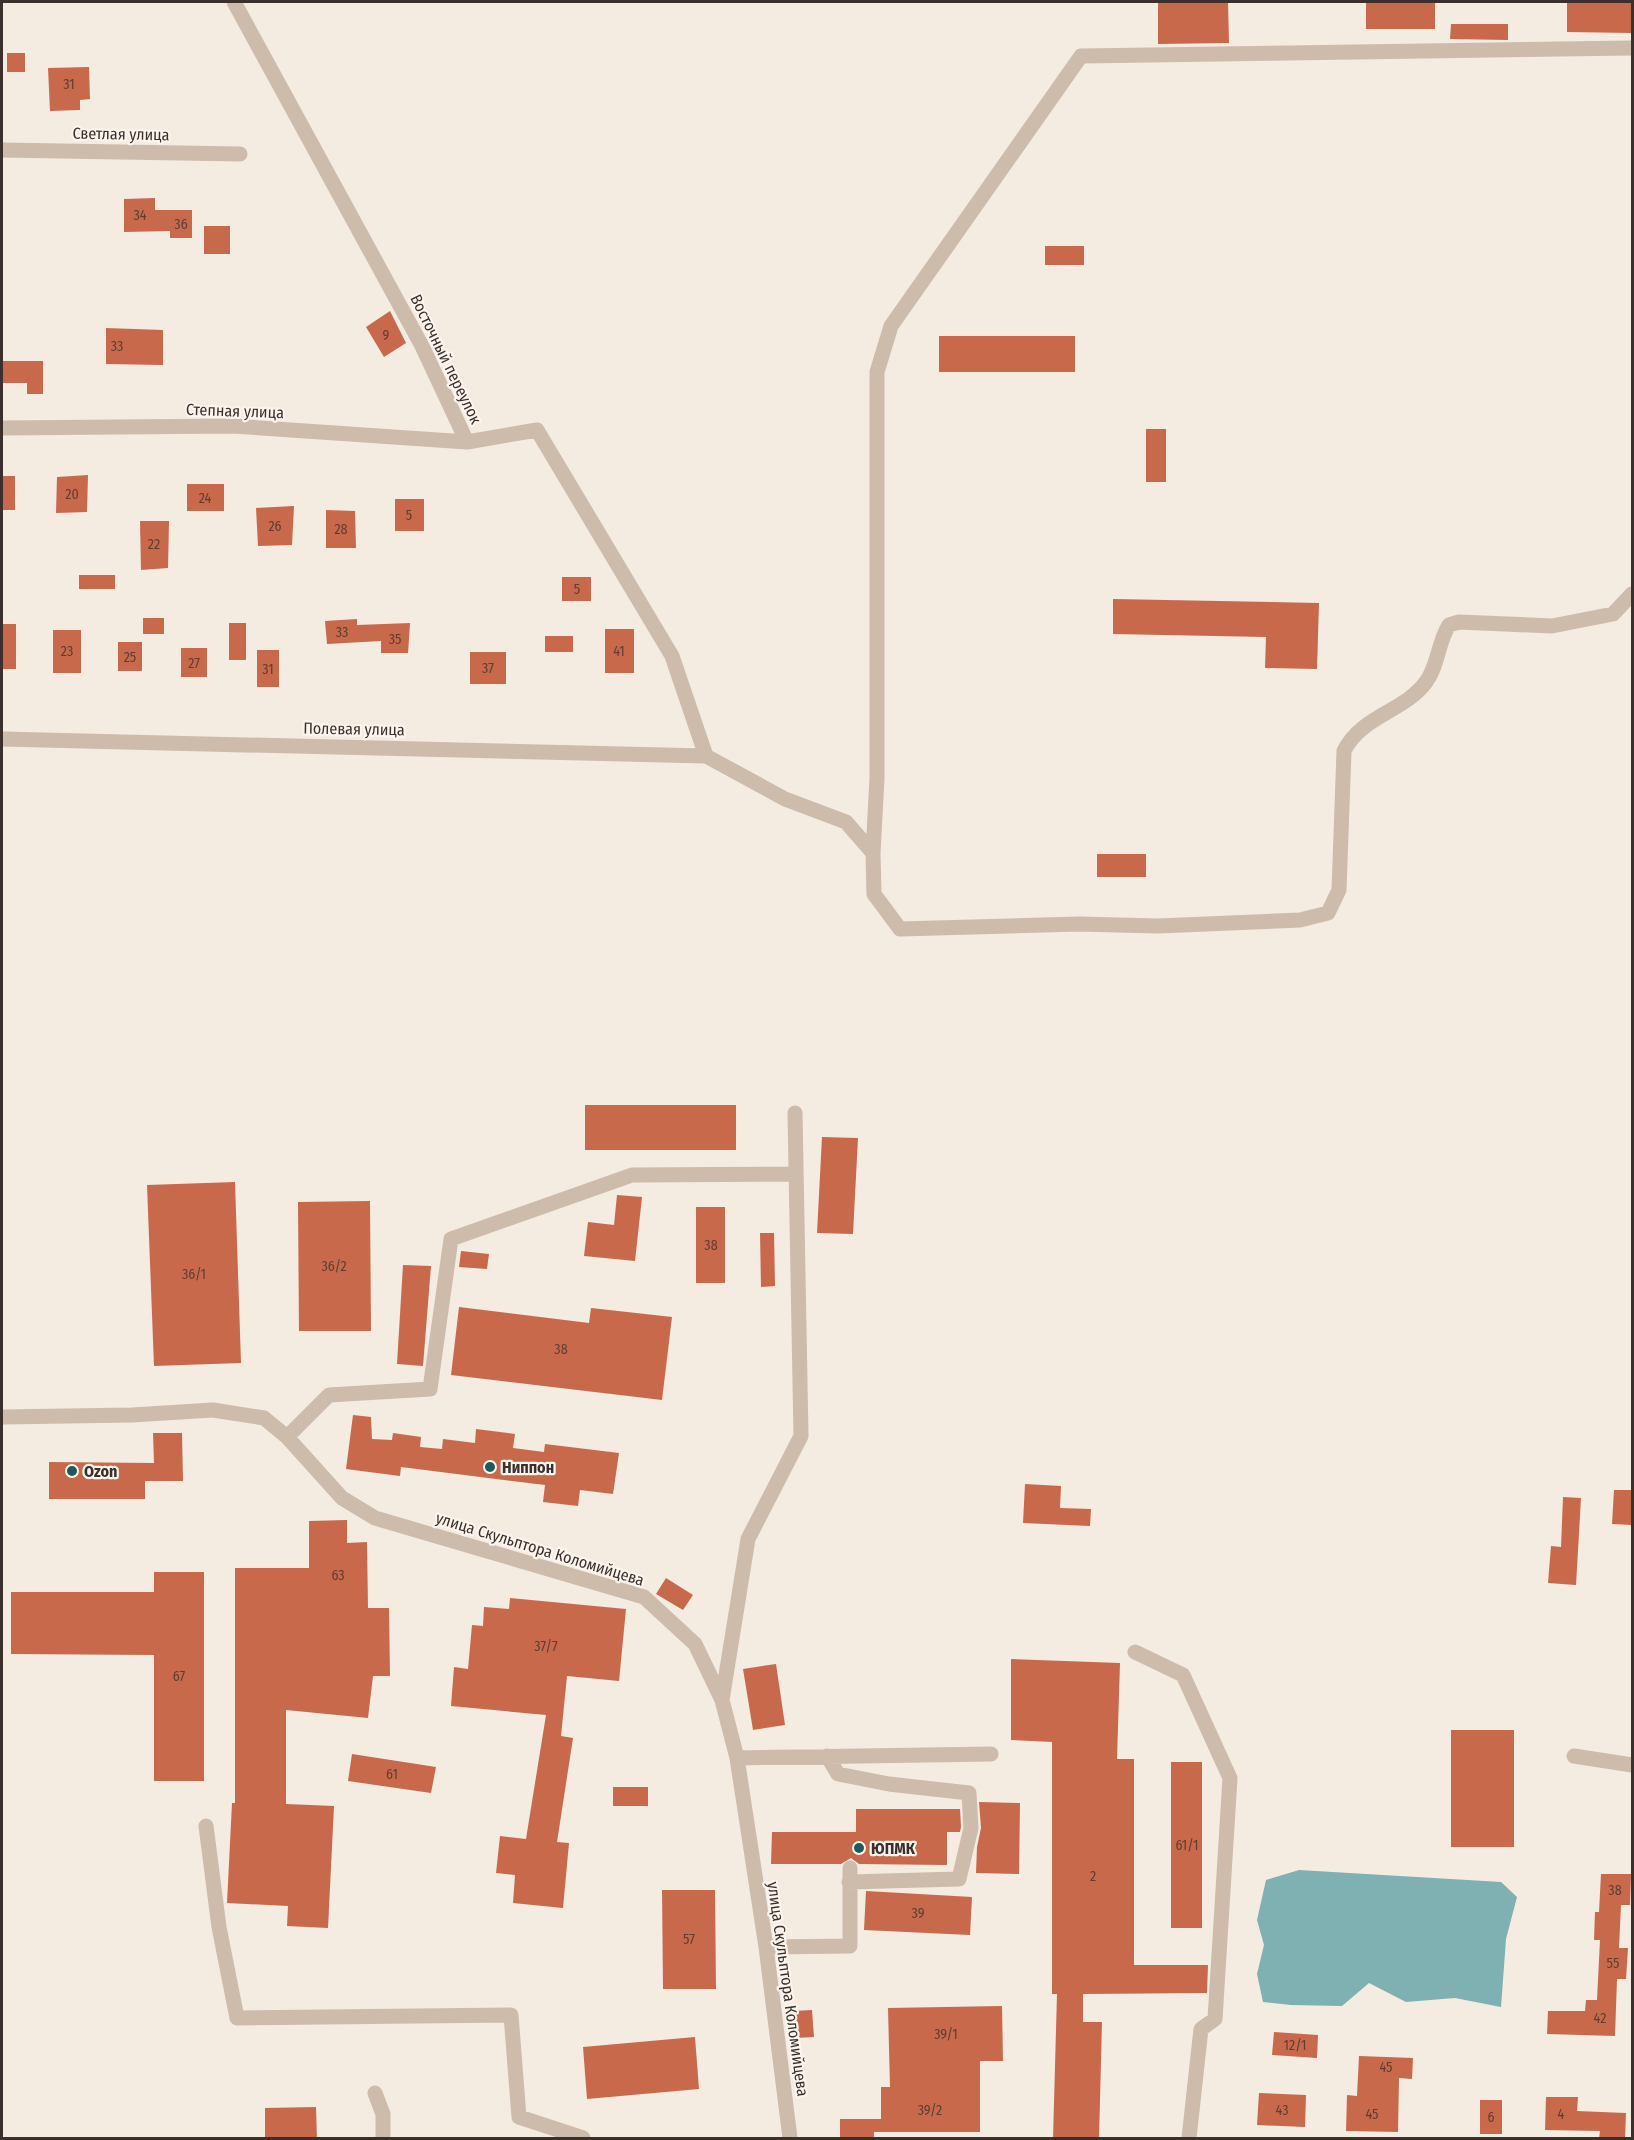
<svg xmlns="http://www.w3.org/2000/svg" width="1634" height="2140" viewBox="0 0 1634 2140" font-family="'Fira Sans Condensed',sans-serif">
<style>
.water{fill:#7fb0b2}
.building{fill:#c8694b}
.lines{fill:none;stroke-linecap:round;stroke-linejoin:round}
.minor{stroke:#cdbbac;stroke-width:15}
.poi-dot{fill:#1f5a5e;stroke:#fbf5ee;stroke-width:2}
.labels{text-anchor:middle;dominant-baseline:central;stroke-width:4.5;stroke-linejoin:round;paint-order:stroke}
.number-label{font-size:14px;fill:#5e3e33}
.street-label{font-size:16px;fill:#3b302b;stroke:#fbf5ee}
.poi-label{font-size:16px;font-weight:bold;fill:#3b302b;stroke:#fbf5ee;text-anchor:start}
</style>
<rect width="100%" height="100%" fill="#f4ebe1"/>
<path class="water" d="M1299 1870 1501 1882 1517 1897 1506 1939 1501 2007 1455 1998 1406 2002 1369 1983 1342 2006 1291 2005 1263 2002 1257 1974 1264 1945 1257 1920 1266 1880Z"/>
<path class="building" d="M1158 2H1228L1229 43 1158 44Z
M1366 2H1435V29H1366Z
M1567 2H1632V33L1567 32Z
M1451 24H1508V40L1450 39Z
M7 53H25V72H7Z
M89 67 90 99 80 100V110L50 111 48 68Z
M155 198V210H192V238H170V231L124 232V199Z
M204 226H230V254H204Z
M1045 246H1084V265H1045Z
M390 311 406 343 384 357 366 327Z
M106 328 163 330V365L106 364Z
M939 336H1075V372H939Z
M2 361H43V394H27V383H2Z
M1146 429H1166V482H1146Z
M88 475 87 512 56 513 57 477Z
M2 476H15V510H2Z
M187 484H224V511H187Z
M395 499H424V531H395Z
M294 506 292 545 258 546 256 508Z
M326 510 355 511 356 548H326Z
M140 521H169L168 568 141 570Z
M79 575H115V589H79Z
M562 577H591V601H562Z
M1113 599 1319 603 1317 669 1265 668 1266 637 1113 634Z
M143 618H164V634H143Z
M357 619V625L410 623 408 653H381V641L327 644 325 621Z
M229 623H246V660H229Z
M2 624H16V669H2Z
M605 629H634V673H605Z
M53 630H81V673H53Z
M545 636H573V652H545Z
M118 642H142V671H118Z
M181 648H207V677H181Z
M257 650H279V687H257Z
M470 652H506V684H470Z
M1097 854H1146V877H1097Z
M585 1105H736V1150H585Z
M822 1137 858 1138 853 1234 817 1233Z
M235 1182 241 1363 154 1366 147 1185Z
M617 1195 642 1197 635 1261 584 1256 588 1222 614 1225Z
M370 1201 371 1331H299L298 1202Z
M696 1207H725V1283H696Z
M760 1233H774L775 1286 761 1287Z
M461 1251 489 1254 487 1269 459 1267Z
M403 1265 431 1266 423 1366 397 1364Z
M459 1307 589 1323 591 1308 672 1317 662 1400 451 1375Z
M353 1415 371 1417 372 1439 392 1440 393 1433 421 1437 420 1447 442 1449 443 1439 475 1443 476 1429 515 1434 513 1448 544 1452 545 1444 619 1453 613 1494 580 1490 578 1506 543 1502 545 1485 401 1467 400 1476 346 1469Z
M153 1433H182L183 1481H145V1499H49V1462L154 1463Z
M1025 1484 1061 1486 1060 1508 1091 1509 1090 1526 1023 1523Z
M1614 1490H1632V1525L1612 1524Z
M1563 1497 1581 1498 1576 1585 1548 1583 1551 1546 1561 1547Z
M347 1520V1543L367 1542 368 1608H389L390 1676H373L368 1718 286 1710V1804L334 1806 328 1928 287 1926 288 1906 227 1903 232 1803H235V1568H309V1521Z
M154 1572H204V1781H154V1655L11 1654V1592H154Z
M666 1578 693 1595 683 1610 656 1594Z
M510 1598 626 1609 619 1681 567 1676 561 1736 573 1738 557 1842 569 1843 563 1908 513 1903 515 1875 496 1873 500 1836 526 1839 546 1715 451 1706 454 1667 468 1669 472 1625 483 1626 484 1607 509 1609Z
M1011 1659 1120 1663 1117 1759H1134V1965H1208L1207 1993 1083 1994V2022H1102L1099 2139H1053L1057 1994H1052V1742L1011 1740Z
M776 1664 785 1725 753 1730 743 1669Z
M1451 1730H1514V1847H1451Z
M352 1754 436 1767 431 1793 348 1781Z
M1171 1762H1202V1928H1171Z
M613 1787H648V1806H613Z
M979 1802 1020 1803 1019 1874 976 1873 977 1847 981 1828Z
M856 1809H960L961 1827 960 1832H947V1865L859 1864 851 1858 841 1864H771L772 1832H856Z
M1601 1874H1631L1630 1905H1621L1619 1948H1628L1626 1979H1617L1615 2036 1547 2034 1548 2011H1585L1586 2000H1597L1600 1940H1594L1595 1912H1599Z
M662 1890H715L716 1989H663Z
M866 1891 972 1897 970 1935 864 1930Z
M1002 2006 1003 2061H980V2132H874V2138H840V2119H881V2087H890L888 2008Z
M812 2010 814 2037 795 2038 793 2011Z
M1274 2032 1318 2035 1317 2058 1272 2055Z
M695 2037 699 2089 587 2099 583 2047Z
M1359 2056 1413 2058 1412 2079 1399 2078 1398 2132 1346 2131 1347 2095 1357 2096Z
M1259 2093 1306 2095 1305 2127 1257 2125Z
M1546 2097H1578L1577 2111 1626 2113 1625 2139H1599L1600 2131 1545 2130Z
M1480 2100H1502V2134H1480Z
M316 2107 317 2139H265V2108Z"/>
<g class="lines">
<path class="minor" d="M234 2 422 346 467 442 537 430 672 656 706 756
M2 150 240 154
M2 428 233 426 467 442
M2 739 706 756 785 799 846 822 873 853 874 894 900 929 1079 924 1158 926 1300 920 1328 913 1339 890 1344 751C1361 716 1404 712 1426 682 1438 666 1438 642 1449 625L1459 622 1552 626 1613 614 1632 594
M873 853 877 778V372L891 326 1081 56 1632 48
M2 1417 132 1415 213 1410 264 1418 287 1437 342 1498 375 1518 644 1597 695 1644 722 1700 737 1758 766 1947 790 2138
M287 1437 329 1395 430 1389 451 1239 632 1175 796 1174
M1135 1652 1183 1675 1230 1778 1215 2019 1201 2029 1189 2138
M722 1700 748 1539 801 1436 795 1113
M827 1756 838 1774 889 1784 969 1793 971 1828 959 1879 849 1882
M1574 1756 1632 1765
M737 1758 991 1754
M206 1826 219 1927 237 2018 511 2015 519 2117 583 2138
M766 1947 850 1946V1868
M375 2093 383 2114V2138"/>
</g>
<g class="poi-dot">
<circle cx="490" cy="1467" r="6"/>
<circle cx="72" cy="1471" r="6"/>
<circle cx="859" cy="1848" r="6"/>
</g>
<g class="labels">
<g class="number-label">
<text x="69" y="84">31</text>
<text x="140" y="215">34</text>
<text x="181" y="224">36</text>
<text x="386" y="335">9</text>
<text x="117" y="346">33</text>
<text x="72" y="494">20</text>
<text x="205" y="498">24</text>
<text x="409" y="515">5</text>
<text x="275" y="526">26</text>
<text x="341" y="529">28</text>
<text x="154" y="544">22</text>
<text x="577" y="589">5</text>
<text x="342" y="632">33</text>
<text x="395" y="639">35</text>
<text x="67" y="651">23</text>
<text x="619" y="651">41</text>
<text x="130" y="657">25</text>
<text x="194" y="663">27</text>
<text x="488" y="668">37</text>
<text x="268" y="669">31</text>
<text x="711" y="1245">38</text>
<text x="334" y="1266">36/2</text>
<text x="194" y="1274">36/1</text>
<text x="561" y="1349">38</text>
<text x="338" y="1575">63</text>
<text x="546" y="1646">37/7</text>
<text x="179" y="1676">67</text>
<text x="392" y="1774">61</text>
<text x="1187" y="1845">61/1</text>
<text x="1093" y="1876">2</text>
<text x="1615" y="1890">38</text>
<text x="918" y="1913">39</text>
<text x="689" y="1939">57</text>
<text x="1613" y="1963">55</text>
<text x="1600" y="2018">42</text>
<text x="946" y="2034">39/1</text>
<text x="1295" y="2045">12/1</text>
<text x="1386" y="2067">45</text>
<text x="930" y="2110">39/2</text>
<text x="1282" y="2110">43</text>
<text x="1372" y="2114">45</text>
<text x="1561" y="2114">4</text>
<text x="1491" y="2117">6</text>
</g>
<g class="street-label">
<text transform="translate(121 134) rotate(1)">Светлая улица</text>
<text transform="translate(446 359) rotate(64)">Восточный переулок</text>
<text transform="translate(235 411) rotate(2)">Степная улица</text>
<text transform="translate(354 729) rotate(1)">Полевая улица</text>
<text transform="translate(540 1549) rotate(17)">улица Скульптора Коломийцева</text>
<text transform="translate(788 1989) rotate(82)">улица Скульптора Коломийцева</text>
</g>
<g class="poi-label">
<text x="502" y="1467">Ниппон</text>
<text x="84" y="1471">Ozon</text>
<text x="871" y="1848">ЮПМК</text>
</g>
</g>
<rect width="1634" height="2140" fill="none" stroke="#3b302b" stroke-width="6"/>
</svg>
